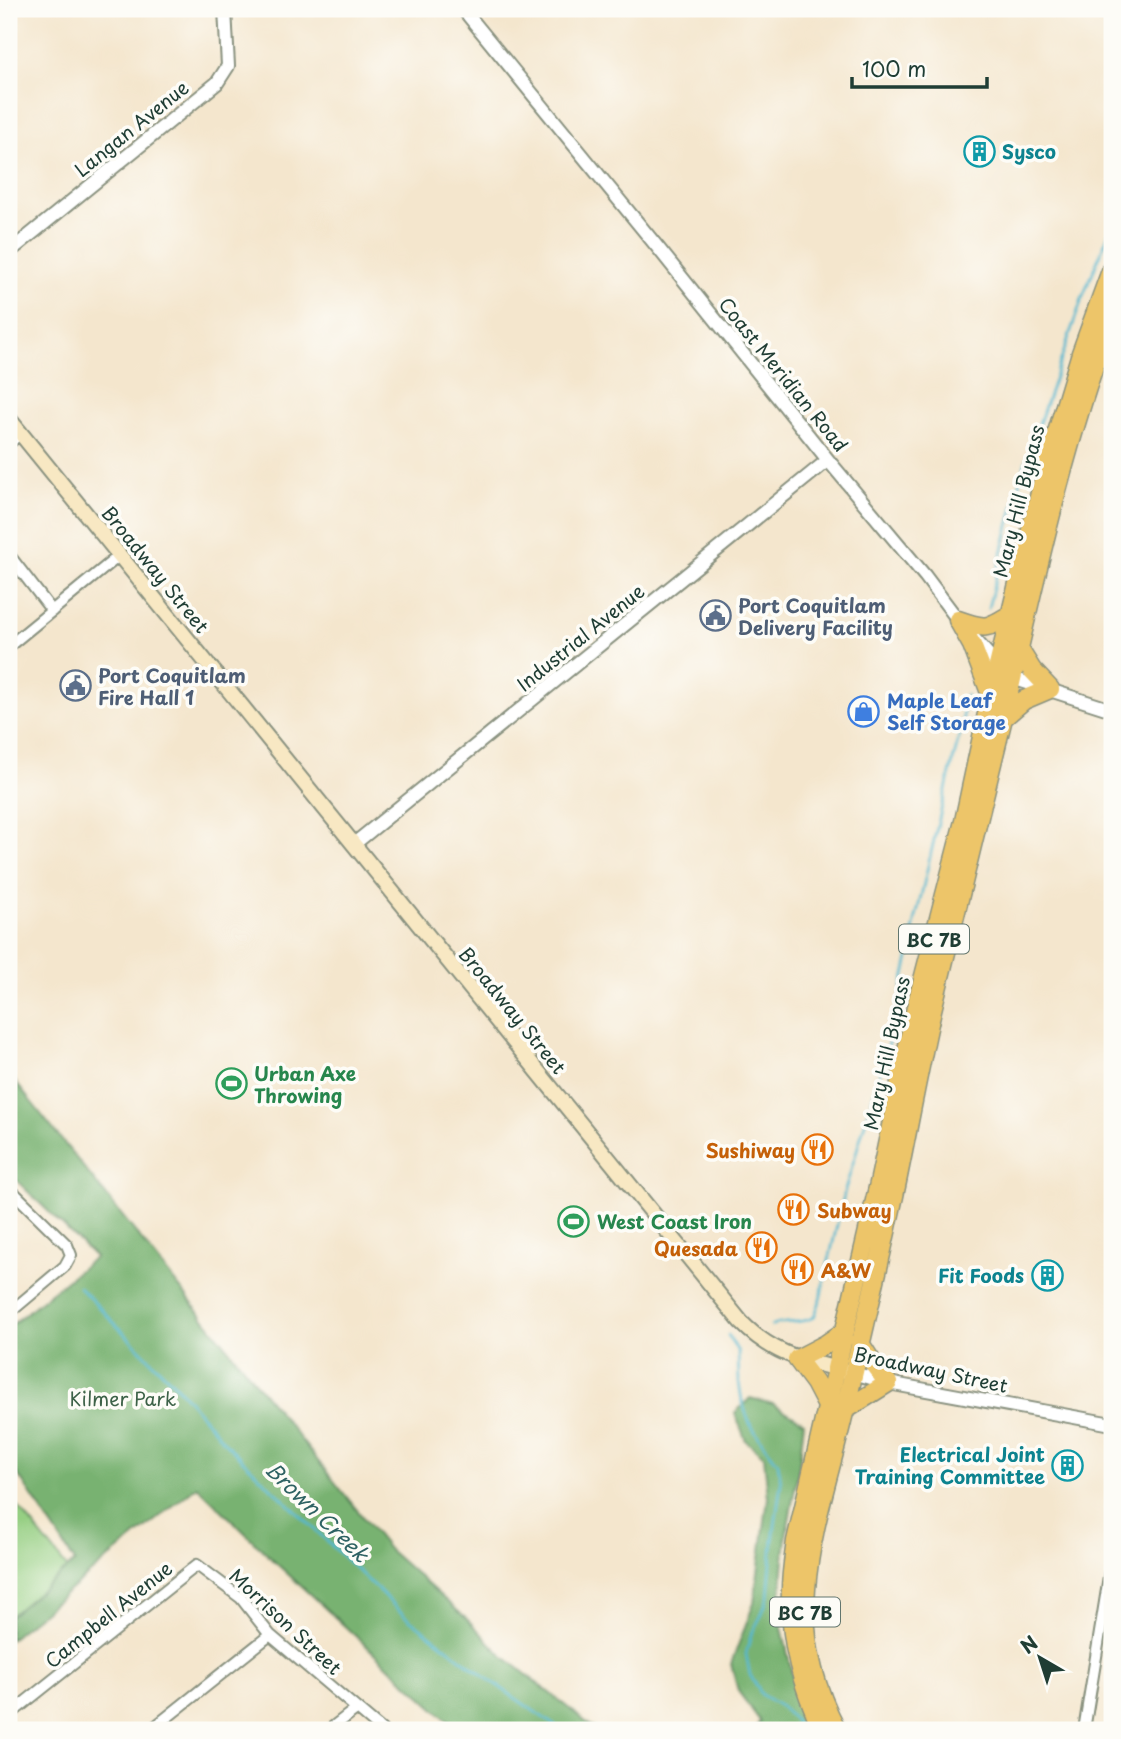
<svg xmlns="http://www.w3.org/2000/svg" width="1121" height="1739" viewBox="0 0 1121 1739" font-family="'Playpen Sans',sans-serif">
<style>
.green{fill:#96cf83;stroke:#5a865c;stroke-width:2}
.forest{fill:#78b271;stroke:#4c7852;stroke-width:2}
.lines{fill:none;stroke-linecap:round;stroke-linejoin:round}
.stream{stroke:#52b8d0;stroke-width:2.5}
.minor-casing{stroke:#8a9280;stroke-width:14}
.tertiary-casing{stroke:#8a9280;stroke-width:16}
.secondary-casing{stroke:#8a9280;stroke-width:18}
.trunk-casing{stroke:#8a9280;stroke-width:21}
.minor{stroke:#fff;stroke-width:10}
.tertiary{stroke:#fff;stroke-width:12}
.secondary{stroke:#f8e8c3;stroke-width:14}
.trunk{stroke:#edc569;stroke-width:18}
.labels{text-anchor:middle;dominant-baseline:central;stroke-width:7;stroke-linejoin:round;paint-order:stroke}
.shield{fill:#fdfcf7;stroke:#62766e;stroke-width:2}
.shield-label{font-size:18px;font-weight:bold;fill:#1f3d34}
.street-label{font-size:19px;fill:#1f3d34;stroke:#fdfcf7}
.culture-label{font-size:19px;font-weight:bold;fill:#0d838f;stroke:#fdfcf7;text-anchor:end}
.service-label{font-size:19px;font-weight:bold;fill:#4e5e75;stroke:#fdfcf7;text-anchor:start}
.shop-label{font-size:19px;font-weight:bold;fill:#366cbe;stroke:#fdfcf7;text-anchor:start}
.leisure-label{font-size:19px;font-weight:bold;fill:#27864d;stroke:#fdfcf7;text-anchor:start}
.food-label{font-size:19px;font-weight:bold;fill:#c56008;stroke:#fdfcf7;text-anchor:end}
.park-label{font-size:19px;fill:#3d6248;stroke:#fdfcf7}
.water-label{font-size:21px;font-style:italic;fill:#2e6263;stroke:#fdfcf7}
</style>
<rect width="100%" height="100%" fill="#fdfcf7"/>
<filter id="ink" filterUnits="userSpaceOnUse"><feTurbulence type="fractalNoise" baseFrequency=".0143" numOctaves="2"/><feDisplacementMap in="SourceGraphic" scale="14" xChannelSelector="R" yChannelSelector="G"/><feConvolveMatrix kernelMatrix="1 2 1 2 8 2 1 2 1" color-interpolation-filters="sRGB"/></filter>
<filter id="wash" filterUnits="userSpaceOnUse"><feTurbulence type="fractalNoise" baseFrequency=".00686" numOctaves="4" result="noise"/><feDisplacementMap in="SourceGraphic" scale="28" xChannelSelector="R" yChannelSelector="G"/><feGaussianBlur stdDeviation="1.57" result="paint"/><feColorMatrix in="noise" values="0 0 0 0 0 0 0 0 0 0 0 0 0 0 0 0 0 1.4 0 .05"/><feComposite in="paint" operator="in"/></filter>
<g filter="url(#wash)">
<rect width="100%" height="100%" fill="#f4e6cd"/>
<path class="green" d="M9 1495 73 1575 15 1622 9 1615Z"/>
<path class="forest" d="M9 1074 389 1550 469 1621 502 1655 596 1730H458L278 1565 197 1486 9 1640V1617L75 1562 9 1461V1327L95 1257 9 1173Z
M750 1398 773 1404 804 1422 799 1466 786 1537 779 1614 795 1687 806 1716 813 1730H754L760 1721 738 1691 731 1664 754 1603 768 1498 764 1456 746 1441 735 1413Z"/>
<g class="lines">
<path class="stream" d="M988 608 1024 467 1083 296 1112 226
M79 1287 180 1390 227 1445 404 1615 488 1679 561 1730
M771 1326C786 1320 800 1325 814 1317L819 1304 845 1190 891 1036 909 958 910 943C927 871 943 798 962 726 965 715 960 704 966 695
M728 1335 738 1352 739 1382 742 1401 749 1422 762 1442 778 1463 781 1483 773 1540 768 1597 761 1616 751 1635 746 1654 750 1675 762 1695 780 1706 796 1722 800 1730"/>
</g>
</g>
<g filter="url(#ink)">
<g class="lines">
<defs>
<path id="minor" d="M9 443 21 433
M9 555 52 611
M9 646 120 555
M9 1188 67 1245 71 1255 65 1266 9 1313
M9 1715 197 1565 241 1598 270 1635 382 1730
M151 1730 270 1635
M329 1730 356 1709
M1084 1730 1112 1559"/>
<path id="tertiary" d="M463 9 659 249 828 460 925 576 958 620 998 666 1012 678 1112 710
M9 252 217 83 228 66 225 9
M354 844 828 460
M854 1373 888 1383 1112 1424"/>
<path id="secondary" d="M9 419 741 1322C773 1355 803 1360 846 1371"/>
<path id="trunk" d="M958 620 972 645 991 695
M958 620C986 630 987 629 1011 614
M1003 718 1024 700 1050 689 1032 670 1019 649
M827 1406 815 1383 797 1359 826 1344 845 1331
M845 1410 888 1383 872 1362 860 1343
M823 1730C802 1687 789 1638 791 1589 791 1573 794 1557 796 1541L879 1183 916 1007 964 821 991 695 1045 472 1081 353 1112 268
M837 1730C814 1687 802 1638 806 1589 810 1533 828 1479 841 1425 860 1349 877 1273 894 1196 907 1134 918 1072 932 1010 955 912 980 815 1003 718 1034 583 1063 446 1112 315"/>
</defs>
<use href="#minor" class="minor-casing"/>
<use href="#tertiary" class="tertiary-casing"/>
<use href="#secondary" class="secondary-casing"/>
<use href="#trunk" class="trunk-casing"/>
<use href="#minor" class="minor"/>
<use href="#tertiary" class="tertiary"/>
<use href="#secondary" class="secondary"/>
<use href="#trunk" class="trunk"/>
</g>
</g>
<defs>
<symbol id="building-ring" viewBox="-11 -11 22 22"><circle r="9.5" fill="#fdfcf7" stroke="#0f9aa8" stroke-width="1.5"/><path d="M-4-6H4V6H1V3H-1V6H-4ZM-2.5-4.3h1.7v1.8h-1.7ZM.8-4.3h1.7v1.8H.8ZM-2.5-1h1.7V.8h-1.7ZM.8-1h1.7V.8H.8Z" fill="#0f9aa8"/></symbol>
<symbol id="civic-ring" viewBox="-11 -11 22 22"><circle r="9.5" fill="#fdfcf7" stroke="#5c6f8a" stroke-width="1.5"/><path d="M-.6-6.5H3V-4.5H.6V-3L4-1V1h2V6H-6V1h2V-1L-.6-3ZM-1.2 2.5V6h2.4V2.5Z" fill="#5c6f8a"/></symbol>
<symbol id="shop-ring" viewBox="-11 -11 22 22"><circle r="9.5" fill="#fdfcf7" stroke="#3f7fe0" stroke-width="1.5"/><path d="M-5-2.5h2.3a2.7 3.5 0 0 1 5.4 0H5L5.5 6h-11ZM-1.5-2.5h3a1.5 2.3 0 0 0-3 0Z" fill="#3f7fe0"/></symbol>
<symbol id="stadium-ring" viewBox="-11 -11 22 22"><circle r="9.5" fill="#fdfcf7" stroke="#2e9e5b" stroke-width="1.5"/><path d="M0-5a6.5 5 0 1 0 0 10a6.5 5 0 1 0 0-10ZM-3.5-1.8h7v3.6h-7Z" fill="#2e9e5b"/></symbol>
<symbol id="restaurant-ring" viewBox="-11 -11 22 22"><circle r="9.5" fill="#fdfcf7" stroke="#e8710a" stroke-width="1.5"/><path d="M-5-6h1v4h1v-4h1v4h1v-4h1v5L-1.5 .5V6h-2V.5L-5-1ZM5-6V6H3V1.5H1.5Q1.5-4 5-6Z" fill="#e8710a"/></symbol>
</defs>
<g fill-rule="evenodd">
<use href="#building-ring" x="962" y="134" width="35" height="35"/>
<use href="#civic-ring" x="698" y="598" width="35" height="35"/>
<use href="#civic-ring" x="58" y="668" width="35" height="35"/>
<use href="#shop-ring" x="846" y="694" width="35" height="35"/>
<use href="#stadium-ring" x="214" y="1066" width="35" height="35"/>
<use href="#restaurant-ring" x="800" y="1132" width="35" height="35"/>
<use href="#restaurant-ring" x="776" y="1192" width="35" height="35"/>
<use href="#stadium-ring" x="556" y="1204" width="35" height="35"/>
<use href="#restaurant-ring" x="744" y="1230" width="35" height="35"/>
<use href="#restaurant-ring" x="780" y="1252" width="35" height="35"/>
<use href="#building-ring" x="1030" y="1258" width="35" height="35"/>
<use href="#building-ring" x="1050" y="1448" width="35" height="35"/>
</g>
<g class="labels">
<g class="shield">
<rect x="899" y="924.5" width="70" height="29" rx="5"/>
<rect x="770" y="1597.5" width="70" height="29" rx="5"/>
</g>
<g class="shield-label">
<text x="934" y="939">BC 7B</text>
<text x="805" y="1612">BC 7B</text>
</g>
<g class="street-label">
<text transform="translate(131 128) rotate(-39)">Langan Avenue</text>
<text transform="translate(784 374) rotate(51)">Coast Meridian Road</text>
<text transform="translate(1018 501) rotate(-76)">Mary Hill Bypass</text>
<text transform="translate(156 569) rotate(51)">Broadway Street</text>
<text transform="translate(580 637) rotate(-39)">Industrial Avenue</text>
<text transform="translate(513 1010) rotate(51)">Broadway Street</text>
<text transform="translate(886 1053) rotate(-78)">Mary Hill Bypass</text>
<text transform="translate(931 1369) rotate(12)">Broadway Street</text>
<text transform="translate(108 1614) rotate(-39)">Campbell Avenue</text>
<text transform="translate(286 1621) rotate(43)">Morrison Street</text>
</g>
<g class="culture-label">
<text x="1002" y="151" text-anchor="start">Sysco</text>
<text x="1024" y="1275">Fit Foods</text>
<text x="1045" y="1454">Electrical Joint<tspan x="1045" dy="22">Training Committee</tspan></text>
</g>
<g class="service-label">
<text x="738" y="605">Port Coquitlam<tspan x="738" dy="22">Delivery Facility</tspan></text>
<text x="98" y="675">Port Coquitlam<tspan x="98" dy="22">Fire Hall 1</tspan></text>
</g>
<g class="shop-label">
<text x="887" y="700">Maple Leaf<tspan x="887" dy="22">Self Storage</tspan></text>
</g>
<g class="leisure-label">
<text x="254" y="1073">Urban Axe<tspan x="254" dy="22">Throwing</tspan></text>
<text x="597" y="1221">West Coast Iron</text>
</g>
<g class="food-label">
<text x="795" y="1150">Sushiway</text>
<text x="817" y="1210" text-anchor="start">Subway</text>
<text x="738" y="1248">Quesada</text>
<text x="821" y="1270" text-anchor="start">A&amp;W</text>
</g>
<g class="park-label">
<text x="123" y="1398">Kilmer Park</text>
</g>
<g class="water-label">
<text transform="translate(318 1511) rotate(44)">Brown Creek</text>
</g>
</g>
<rect width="1121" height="1739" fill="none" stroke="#fdfcf7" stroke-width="35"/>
<g transform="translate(1040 1658) rotate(321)" stroke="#fdfcf7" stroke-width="5" paint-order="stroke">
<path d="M0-5L12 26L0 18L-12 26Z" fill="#1f3d34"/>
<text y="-10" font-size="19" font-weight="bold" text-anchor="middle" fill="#1f3d34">N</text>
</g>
<path d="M852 77v10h135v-10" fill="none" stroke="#1f3d34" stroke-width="3.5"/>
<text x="862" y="77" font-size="21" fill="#1f3d34" stroke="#fdfcf7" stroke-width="5" paint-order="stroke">100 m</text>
</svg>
